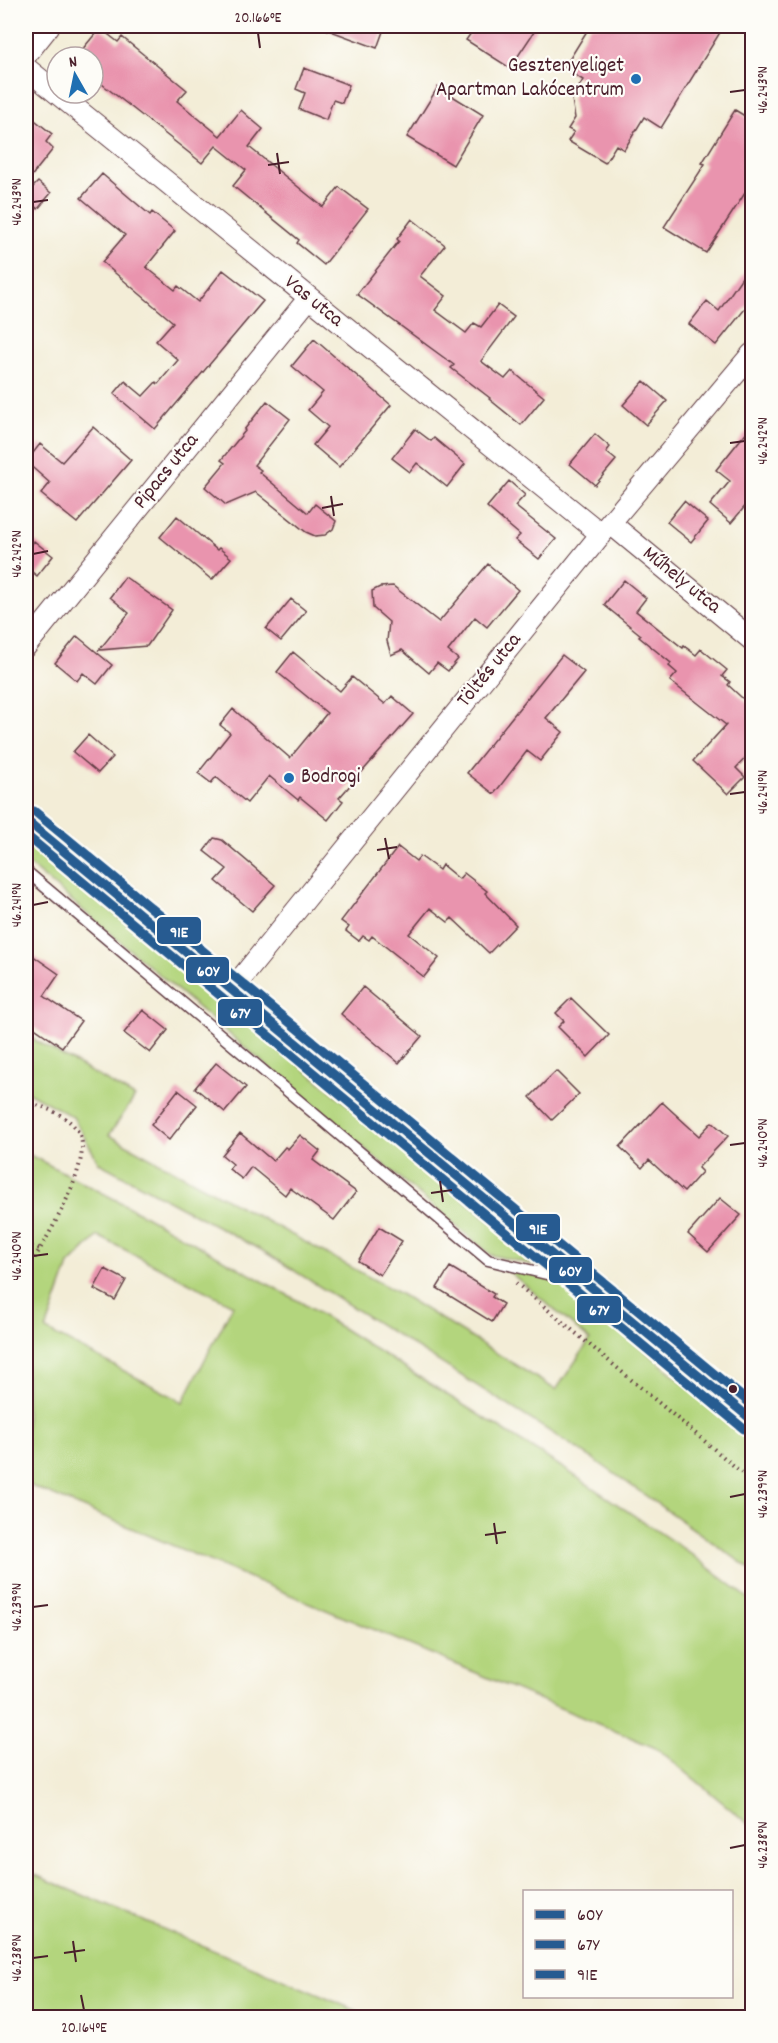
<svg xmlns="http://www.w3.org/2000/svg" width="778" height="2043" viewBox="0 0 778 2043" font-family="Dekko,sans-serif">
<style>
.green{fill:#b3d57d;stroke:#7e7a54;stroke-width:1.5;fill-rule:evenodd}
.building{fill:#e994ae}
.lines{fill:none;stroke-linecap:round;stroke-linejoin:round}
.service-casing{stroke:#633e45;stroke-width:13}
.minor-casing{stroke:#633e45;stroke-width:23}
.primary-casing{stroke:#633e45;stroke-width:35}
.path{stroke:#633e45;stroke-width:4;stroke-dasharray:1.5 4.5;stroke-linecap:butt}
.service{stroke:#fff;stroke-width:10}
.minor{stroke:#fff;stroke-width:21}
.primary{stroke:#fff;stroke-width:33}
.bus-1-casing{stroke:#fdfcf7;stroke-width:14}
.bus-2-casing{stroke:#fdfcf7;stroke-width:14}
.bus-3-casing{stroke:#fdfcf7;stroke-width:14}
.bus-1{stroke:#275b91;stroke-width:9}
.bus-2{stroke:#275b91;stroke-width:9}
.bus-3{stroke:#275b91;stroke-width:9}
.ticks{fill:none;stroke:#4a1f2b;stroke-width:2}
.poi-dot{fill:#1f6fb2;stroke:#fdfcf7;stroke-width:2}
.bus-dot{fill:#4a1f2b;stroke:#fdfcf7;stroke-width:2}
.labels{text-anchor:middle;dominant-baseline:central;stroke-width:4.5;stroke-linejoin:round;paint-order:stroke}
.poi-label{font-size:21px;fill:#4a1f2b;stroke:#fdfcf7;text-anchor:end}
.street-label{font-size:21px;fill:#4a1f2b;stroke:#fdfcf7}
.line-badge{stroke:#fdfcf7;stroke-width:2}
.badge-label{font-size:16px;text-anchor:middle;font-weight:bold;fill:#fff}
.neatline{fill:none;stroke:#4a1f2b;stroke-width:2}
.ticks-label{font-size:15px;text-anchor:middle;fill:#4a1f2b}
</style>
<rect width="100%" height="100%" fill="#fdfcf7"/>
<filter id="ink" filterUnits="userSpaceOnUse"><feTurbulence type="fractalNoise" baseFrequency=".0167" numOctaves="2"/><feDisplacementMap in="SourceGraphic" scale="12" xChannelSelector="R" yChannelSelector="G"/><feConvolveMatrix kernelMatrix="1 2 1 2 8 2 1 2 1" color-interpolation-filters="sRGB"/></filter>
<filter id="wash" filterUnits="userSpaceOnUse"><feTurbulence type="fractalNoise" baseFrequency=".008" numOctaves="4" result="noise"/><feDisplacementMap in="SourceGraphic" scale="24" xChannelSelector="R" yChannelSelector="G"/><feGaussianBlur stdDeviation="1.35" result="paint"/><feColorMatrix in="noise" values="0 0 0 0 0 0 0 0 0 0 0 0 0 0 0 0 0 1.4 0 .05"/><feComposite in="paint" operator="in"/></filter>
<g filter="url(#wash)">
<rect width="100%" height="100%" fill="#f3edd7"/>
<path class="green" d="M26 841 540 1262 538 1266 491 1255 467 1235 26 862Z
M26 1035 135 1097 109 1135 402 1295 556 1390 590 1340 507 1270 561 1281 752 1440V1570L592 1458 263 1251 99 1163 73 1117 26 1091Z
M26 1153 118 1201 302 1303 563 1468 687 1551 752 1601V1827L658 1749 26 1484ZM98 1236 233 1305 183 1402 46 1330 69 1265Z
M26 1871 371 2017H26Z"/>
<g id="blocks">
<path class="building" d="M321 26H385L377 48 320 27Z
M476 26H538L510 68 466 40Z
M590 26H724L661 128 644 117 624 150 616 145 605 163 568 141 574 132 568 129 575 118 572 99 583 80 564 68Z
M100 28 118 42 122 37 187 90 177 101 220 136 241 110 251 119 263 129 249 147 323 207 339 187 368 209 324 265 297 243 299 240 233 186 246 170 216 146 202 163 93 77V57H88L81 51Z
M304 68 349 85 342 103 333 100 326 120 299 109 305 93 296 89Z
M438 87 483 115 453 165 407 137Z
M735 110 753 121V193L747 190 706 253 664 227 705 164 702 163Z
M26 113 52 134 46 142 53 149 26 183Z
M102 174 150 215 152 212 175 231 146 267 175 290 178 286 198 302 223 270 263 301 155 429 114 394 125 381 143 396 156 382 158 384 178 360 156 341 173 322 102 262 125 235 81 198Z
M38 182 51 193 38 209 26 199V194Z
M412 219 445 245 420 276 446 296 435 310 466 333 474 323 481 327 498 305 514 317 481 361 505 379 512 371 544 397 521 425 489 399 490 398 451 368 454 365 357 294 399 241 397 239Z
M753 261V299L716 345 689 324 707 301 719 311Z
M314 339 391 405 339 467 313 445 328 427 308 410 323 392 292 366Z
M644 381 667 401 646 425 623 405Z
M267 401 290 419 254 465 261 470 259 472 308 513 315 504 336 521 333 529 325 535 315 536 306 532 256 492 226 505 205 487 225 463 221 460 245 431 244 430Z
M753 424V497L731 523 710 505 730 481 716 470Z
M93 427 131 460 77 523 41 494 50 483 26 462 40 444 62 462Z
M415 429 431 441 434 438 465 464 447 487 417 463 410 472 392 458Z
M595 434 610 447 606 452 616 460 595 485 570 464Z
M509 481 525 495 515 506 556 539 539 559 515 540 520 535 487 507Z
M684 501 708 521 691 542 667 522Z
M177 516 217 550 219 548 231 558 212 580 160 537Z
M34 541 53 556 37 576 26 567V552Z
M488 564 518 590 487 627 475 617 448 651 458 659 448 671 437 663 429 673 402 650 391 655 387 641 389 622 373 608 372 591 380 587 393 586 439 622Z
M125 577 172 610 147 646 99 650 129 613 110 597Z
M624 580 646 598 636 611 683 648 684 646 696 655 701 649 727 670 722 676 730 682 728 685 753 708V750L736 768 745 777 728 794 693 761 726 725 670 681 677 673 669 666 671 663 639 637 641 635 604 605Z
M291 599 306 611 281 641 266 629Z
M77 636 112 665 97 684 83 673 77 681 55 663Z
M293 652 340 691 352 677 385 704 392 696 413 714 339 798 343 801 328 820 300 797 298 800 269 776 247 803 216 777 211 783 198 773 230 733 220 725 233 709 290 758 327 713 277 672Z
M562 655 584 672 546 718 563 732 540 761 527 751 494 794 467 773Z
M88 735 113 757 98 773 73 752Z
M214 838 222 840 275 885 252 911 216 881 227 869 204 851Z
M398 847 416 861 420 856 439 870 442 865 459 879 464 873 487 891 485 893 516 925 489 953 452 918 448 922 430 908 409 934 439 958 424 977 372 936 369 940 363 936 359 941 346 931 349 927 341 921Z
M26 951 59 974 44 996 81 1021 62 1047 26 1022Z
M363 987 422 1036 399 1063 341 1014Z
M571 998 609 1035 588 1057 558 1027 564 1021 556 1013Z
M143 1010 168 1030 150 1053 124 1033Z
M216 1063 246 1087 225 1112 195 1088Z
M556 1071 579 1094 552 1120 530 1097Z
M178 1090 197 1105 169 1140 151 1125Z
M662 1102 699 1136 712 1122 728 1136 698 1168 702 1172 684 1192 649 1160 642 1168 620 1147Z
M240 1133 273 1161 285 1147 288 1149 300 1135 320 1151 313 1160 356 1192 334 1220 290 1188 285 1195 251 1167 242 1179 229 1169 233 1164 222 1155Z
M720 1198 741 1215 708 1252 688 1234Z
M379 1227 402 1241 380 1275 358 1261Z
M450 1267 494 1294 492 1297 503 1304 492 1322 437 1288Z
M105 1269 126 1280 115 1300 94 1289Z"/>
</g>
</g>
<g filter="url(#ink)">
<use href="#blocks" fill-opacity="0" stroke="#633e45" stroke-width="1.5"/>
<g class="lines">
<defs>
<path id="service" d="M26 871 488 1260 563 1278"/>
<path id="minor" d="M26 55 49 26
M26 68 601 534
M610 523 752 640
M26 646 309 298
M231 991 610 523 752 354"/>
<path id="primary" d="M26 820 752 1420"/>
</defs>
<use href="#service" class="service-casing"/>
<use href="#minor" class="minor-casing"/>
<use href="#primary" class="primary-casing"/>
<path class="path" d="M26 1101C45 1108 68 1114 79 1133 95 1161 43 1246 26 1271
M26 1245 41 1249
M516 1283 752 1481"/>
<use href="#service" class="service"/>
<use href="#minor" class="minor"/>
<use href="#primary" class="primary"/>
<defs>
<path id="bus-1" d="M26 820 752 1420"/>
<path id="bus-2" d="M26 835 744 1429"/>
<path id="bus-3" d="M34 811 752 1405"/>
</defs>
<use href="#bus-1" class="bus-1-casing"/>
<use href="#bus-2" class="bus-2-casing"/>
<use href="#bus-3" class="bus-3-casing"/>
<use href="#bus-1" class="bus-1"/>
<use href="#bus-2" class="bus-2"/>
<use href="#bus-3" class="bus-3"/>
</g>
</g>
<path class="ticks" d="M258 33 260 48M730 92 745 90M277 153 280 174M268 165 289 162M33 202 48 200M730 443 745 441M331 496 334 516M322 508 343 504M33 554 48 551M730 794 745 792M385 838 389 859M377 850 397 847M33 905 48 902M730 1145 745 1143M440 1181 443 1202M431 1193 452 1190M33 1256 48 1254M730 1497 745 1494M494 1523 497 1544M485 1535 506 1532M33 1607 48 1605M730 1848 745 1845M73 1941 76 1962M64 1953 85 1950M33 1958 48 1956M81 1995 84 2010"/>
<g class="poi-dot">
<circle cx="636" cy="79" r="6"/>
<circle cx="289" cy="778" r="6"/>
</g>
<circle class="bus-dot" cx="733" cy="1389" r="5"/>
<g class="labels">
<g class="poi-label">
<text x="624" y="67">Gesztenyeliget<tspan x="624" dy="24">Apartman Lakócentrum</tspan></text>
<text x="301" y="778" text-anchor="start">Bodrogi</text>
</g>
<g class="street-label">
<text transform="translate(313 302) rotate(39)">Vas utca</text>
<text transform="translate(167 472) rotate(-51)">Pipacs utca</text>
<text transform="translate(681 581) rotate(39)">Műhely utca</text>
<text transform="translate(490 671) rotate(-51)">Töltés utca</text>
</g>
</g>
<g class="line-badge">
<rect x="156" y="916" width="46" height="29" rx="6" fill="#275b91"/>
<rect x="185" y="956" width="45" height="28" rx="6" fill="#275b91"/>
<rect x="217" y="998" width="46" height="29" rx="6" fill="#275b91"/>
<rect x="515" y="1213" width="46" height="29" rx="6" fill="#275b91"/>
<rect x="548" y="1256" width="45" height="28" rx="6" fill="#275b91"/>
<rect x="576" y="1295" width="46" height="29" rx="6" fill="#275b91"/>
</g>
<g class="badge-label">
<text x="179" y="937">91E</text>
<text x="208" y="976">60Y</text>
<text x="240" y="1018">67Y</text>
<text x="538" y="1234">91E</text>
<text x="570" y="1276">60Y</text>
<text x="599" y="1315">67Y</text>
</g>
<rect width="778" height="2043" fill="none" stroke="#fdfcf7" stroke-width="66"/>
<rect x="523" y="1890" width="210" height="108" fill="#fdfcf7" stroke="#b5a4a5" stroke-width="1.5"/>
<rect x="535" y="1910" width="30" height="9" fill="#275b91" stroke="#b5a4a5" stroke-width="1.5"/>
<text x="577" y="1920" font-size="18" fill="#4a1f2b">60Y</text>
<rect x="535" y="1940" width="30" height="9" fill="#275b91" stroke="#b5a4a5" stroke-width="1.5"/>
<text x="577" y="1950" font-size="18" fill="#4a1f2b">67Y</text>
<rect x="535" y="1970" width="30" height="9" fill="#275b91" stroke="#b5a4a5" stroke-width="1.5"/>
<text x="577" y="1980" font-size="18" fill="#4a1f2b">91E</text>
<g transform="translate(75 75) rotate(351)"><circle r="28" fill="#fdfcf7" stroke="#b5a4a5" stroke-width="1.5"/>
<path d="M0-4.5L10 22L0 15L-10 22Z" fill="#1f6fb2"/>
<text y="-9" font-size="16" font-weight="bold" text-anchor="middle" fill="#4a1f2b">N</text>
</g>
<rect x="33" y="33" width="712" height="1977" class="neatline"/>
<g class="ticks-label">
<text x="258" y="22">20.166°E</text>
<text transform="translate(762 90) rotate(-90)" y="5">46.243°N</text>
<text transform="translate(16 202) rotate(-90)" y="5">46.243°N</text>
<text transform="translate(762 441) rotate(-90)" y="5">46.242°N</text>
<text transform="translate(16 554) rotate(-90)" y="5">46.242°N</text>
<text transform="translate(762 792) rotate(-90)" y="5">46.241°N</text>
<text transform="translate(16 905) rotate(-90)" y="5">46.241°N</text>
<text transform="translate(762 1143) rotate(-90)" y="5">46.240°N</text>
<text transform="translate(16 1256) rotate(-90)" y="5">46.240°N</text>
<text transform="translate(762 1494) rotate(-90)" y="5">46.239°N</text>
<text transform="translate(16 1607) rotate(-90)" y="5">46.239°N</text>
<text transform="translate(762 1845) rotate(-90)" y="5">46.238°N</text>
<text transform="translate(16 1958) rotate(-90)" y="5">46.238°N</text>
<text x="84" y="2032">20.164°E</text>
</g>
</svg>
